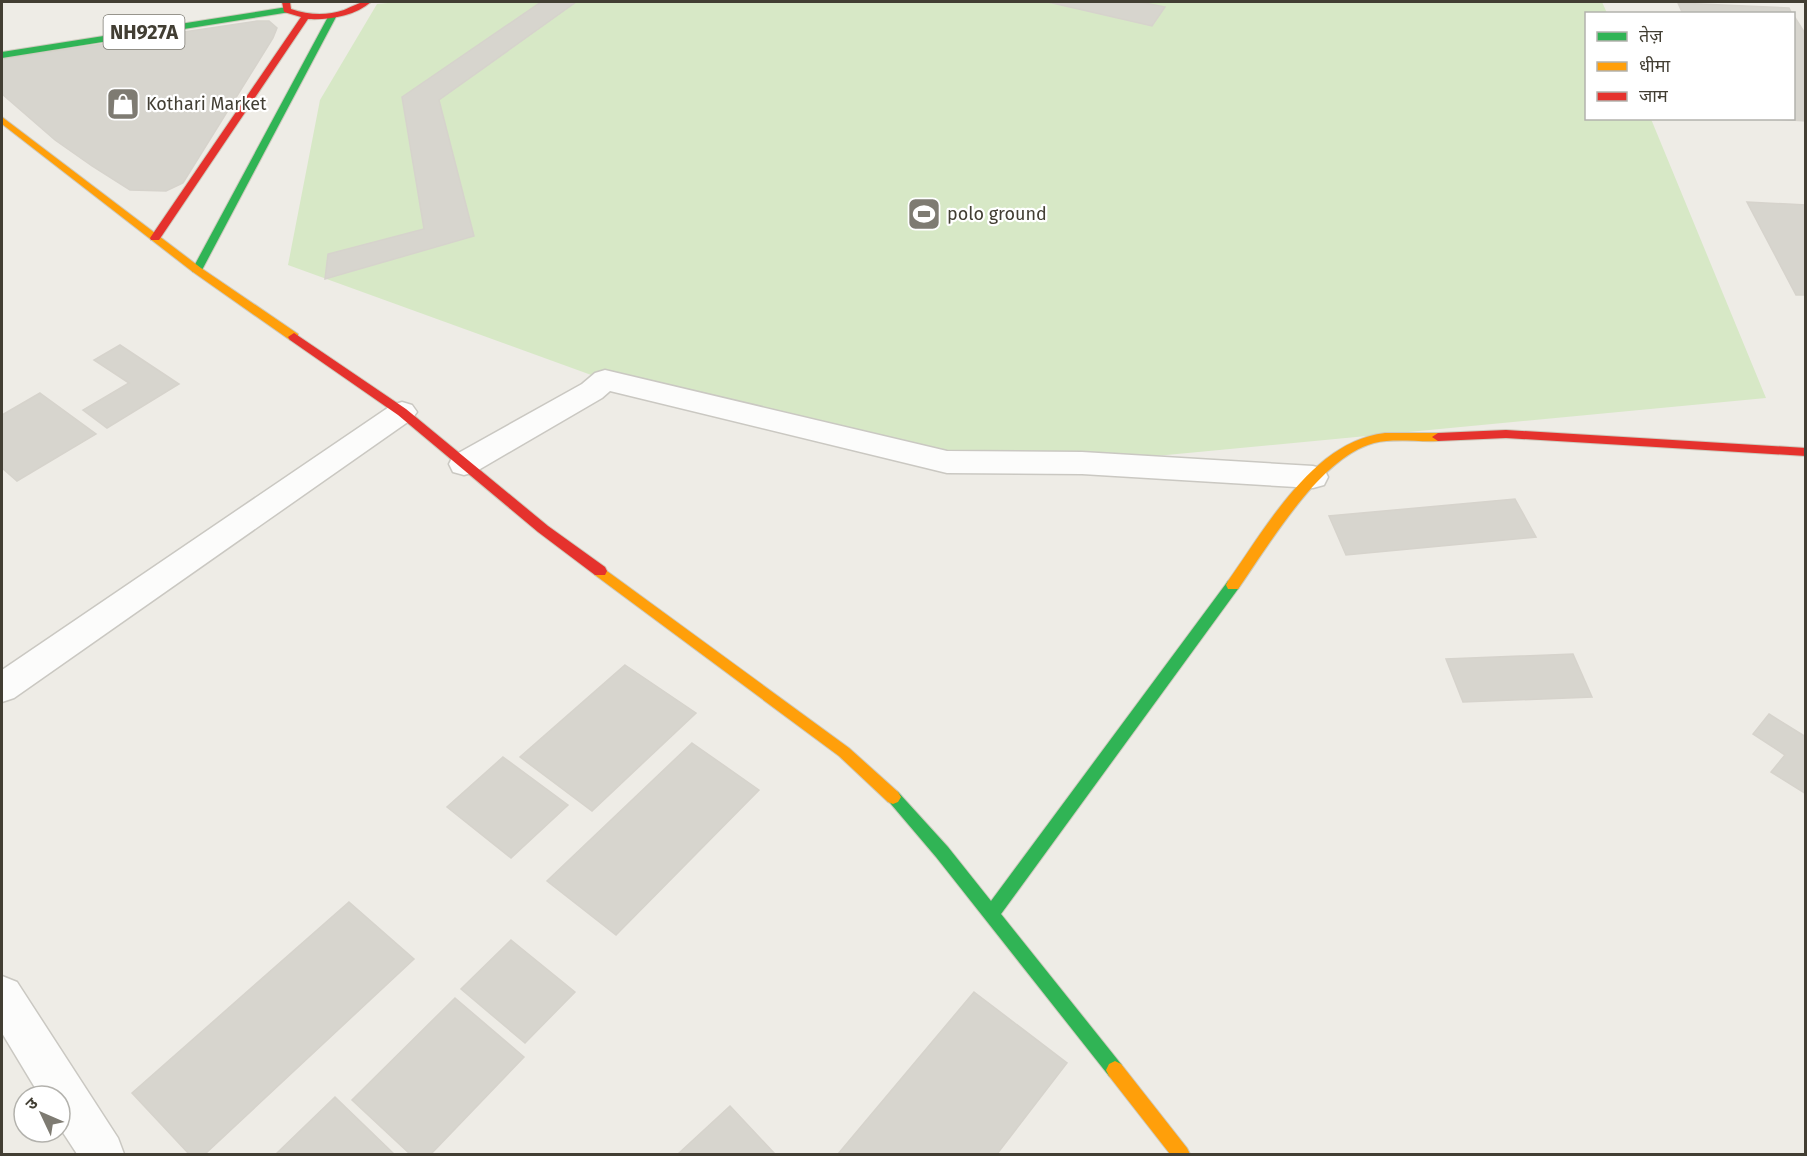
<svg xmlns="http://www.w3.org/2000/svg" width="1807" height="1156" viewBox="0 0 1807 1156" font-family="'Fira Sans','Noto Sans Devanagari',sans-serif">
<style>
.green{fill:#d7e8c6}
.building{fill:#d7d5ce;stroke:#d6d3cc;stroke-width:1.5}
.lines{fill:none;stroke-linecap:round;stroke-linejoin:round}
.street-casing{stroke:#cac8c2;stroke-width:3}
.fast-casing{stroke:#cdcabd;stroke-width:2}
.slow-casing{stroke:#cdcabd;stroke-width:2}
.jam-casing{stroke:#cdcabd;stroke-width:2}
.street{fill:#fcfcfb;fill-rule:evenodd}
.fast{fill:#30b455;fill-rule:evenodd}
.slow{fill:#ff9f0a;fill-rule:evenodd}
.jam{fill:#e5322d;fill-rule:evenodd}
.labels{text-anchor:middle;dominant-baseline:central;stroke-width:4.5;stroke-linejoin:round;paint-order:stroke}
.far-poi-label{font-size:18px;fill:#423e33;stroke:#fff;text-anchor:start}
.shield{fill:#fff;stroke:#7b7870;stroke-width:1.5}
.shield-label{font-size:20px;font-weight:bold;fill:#423e33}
</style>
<rect width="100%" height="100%" fill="#eeece6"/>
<path class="green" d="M398 2H1602L1607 13 1586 14V118L1651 119 1766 398 1040 467 947 462 605 380 288 265 320 100 377 4Z"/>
<path class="building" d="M541 2H576L439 100 474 236 325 279 328 254 424 229 402 97Z
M1048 2H1140L1165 7 1152 26Z
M1678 3 1789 8 1792 14H1683Z
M1794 16 1806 35V121L1756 118H1794Z
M257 21H269L277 28 273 38 183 183 166 191 130 190 92 166 55 140 2 94V59Z
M1747 202 1806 205V295H1796Z
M120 345 179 384 107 428 83 410 129 383 94 360Z
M40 393 96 434 17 481 2 468V415Z
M1515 499 1536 537 1346 555 1329 516Z
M1573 654 1592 697 1463 702 1446 659Z
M625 665 696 713 592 811 520 757Z
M1769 714 1806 737V794L1771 772 1785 755 1753 734Z
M692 743 759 790 616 935 547 881Z
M503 757 568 805 511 858 447 807Z
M349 902 414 959 205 1154H189L132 1093Z
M511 940 575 992 525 1043 461 989Z
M974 992 1067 1063 997 1154H838Z
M455 998 524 1057 431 1154H410L352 1100Z
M335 1097 394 1154H276Z
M730 1106 775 1154H678Z"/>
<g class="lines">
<defs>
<path id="street" d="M605 370 947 451 1082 452 1313 466 1324 469 1328 477 1324 485 1313 488 1082 474 947 473 610 391 602 398 475 472 464 475 453 472 449 464 453 456 582 384 595 373Z
M402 402 412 405 417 412 412 419 14 698 2 702V670L392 405Z
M2 976 17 982 118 1138 124 1154H77L60 1128V1096H40L2 1033Z"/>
<path id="fast" d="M287 7 290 8V12L2 58V52Z
M329 15 336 17 202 270 201 272H193L192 270Z
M1233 580 1238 581 1240 585 1238 589 1001 914 1121 1064 1124 1070 1121 1076 1115 1079 1109 1076 936 857 885 797 888 792 893 790 898 792 948 847 991 901 1228 581Z"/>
<path id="slow" d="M2 117 201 268 298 334V340H290L193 272 2 124Z
M1385 433H1438L1444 437 1438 441C1417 442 1394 438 1374 443 1320 457 1269 545 1238 589H1228L1226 585 1228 581C1266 528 1313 441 1385 433Z
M600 566 849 748 898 792 901 797 898 802 893 804 888 802 839 756 595 575 593 571Z
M1115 1061 1121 1064 1187 1148 1190 1154H1170L1109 1076 1106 1070 1109 1064Z"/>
<path id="jam" d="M282 2H290L291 9C309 15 326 16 344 10 354 6 361 1 371 2 355 16 330 20 308 19L159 240H151L150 238 301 17 284 12Z
M294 333 406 409 548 526 605 567 607 571 605 575H595L538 532 398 415 290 340 288 337Z
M1506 430 1806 448V456L1506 438 1438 441 1432 437 1438 433Z"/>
</defs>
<use href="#street" class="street-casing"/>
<use href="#fast" class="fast-casing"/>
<use href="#slow" class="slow-casing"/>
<use href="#jam" class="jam-casing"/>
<use href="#street" class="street"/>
<use href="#fast" class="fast"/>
<use href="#slow" class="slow"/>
<use href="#jam" class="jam"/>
</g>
<defs>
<symbol id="shop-square" viewBox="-11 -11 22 22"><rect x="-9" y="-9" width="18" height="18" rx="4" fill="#7e7b72" stroke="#fff"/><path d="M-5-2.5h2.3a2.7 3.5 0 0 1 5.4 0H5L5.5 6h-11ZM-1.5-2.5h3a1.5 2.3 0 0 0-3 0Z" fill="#fff"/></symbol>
<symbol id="stadium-square" viewBox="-11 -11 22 22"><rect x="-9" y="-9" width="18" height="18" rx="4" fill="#7e7b72" stroke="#fff"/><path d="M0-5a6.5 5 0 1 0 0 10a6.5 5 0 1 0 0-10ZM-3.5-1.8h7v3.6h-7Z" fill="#fff"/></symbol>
</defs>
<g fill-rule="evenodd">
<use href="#shop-square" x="104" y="85" width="38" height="38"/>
<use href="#stadium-square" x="905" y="195" width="38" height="38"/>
</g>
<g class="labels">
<g class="far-poi-label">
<text x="146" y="104">Kothari Market</text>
<text x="947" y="214">polo ground</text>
</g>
<rect class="shield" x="103.5" y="15" width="81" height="34" rx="4.5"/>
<g class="shield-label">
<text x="144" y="32">NH927A</text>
</g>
</g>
<rect width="1807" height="1156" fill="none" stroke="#423e33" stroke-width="6"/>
<rect x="1585" y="12" width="210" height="108" fill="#ffffff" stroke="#b3b2ad" stroke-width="1.5"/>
<rect x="1597" y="32" width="30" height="9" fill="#30b455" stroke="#b3b2ad" stroke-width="1.5"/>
<text x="1639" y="42" font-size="18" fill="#423e33">तेज़</text>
<rect x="1597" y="62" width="30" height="9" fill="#ff9f0a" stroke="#b3b2ad" stroke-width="1.5"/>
<text x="1639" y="72" font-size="18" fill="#423e33">धीमा</text>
<rect x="1597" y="92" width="30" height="9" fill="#e5322d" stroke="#b3b2ad" stroke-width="1.5"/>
<text x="1639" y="102" font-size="18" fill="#423e33">जाम</text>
<g transform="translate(42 1114) rotate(314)"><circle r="28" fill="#ffffff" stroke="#b3b2ad" stroke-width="1.5"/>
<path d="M0-4.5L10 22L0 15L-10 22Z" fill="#7e7b72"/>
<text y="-9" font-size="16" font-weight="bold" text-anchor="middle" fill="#423e33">उ</text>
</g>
</svg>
